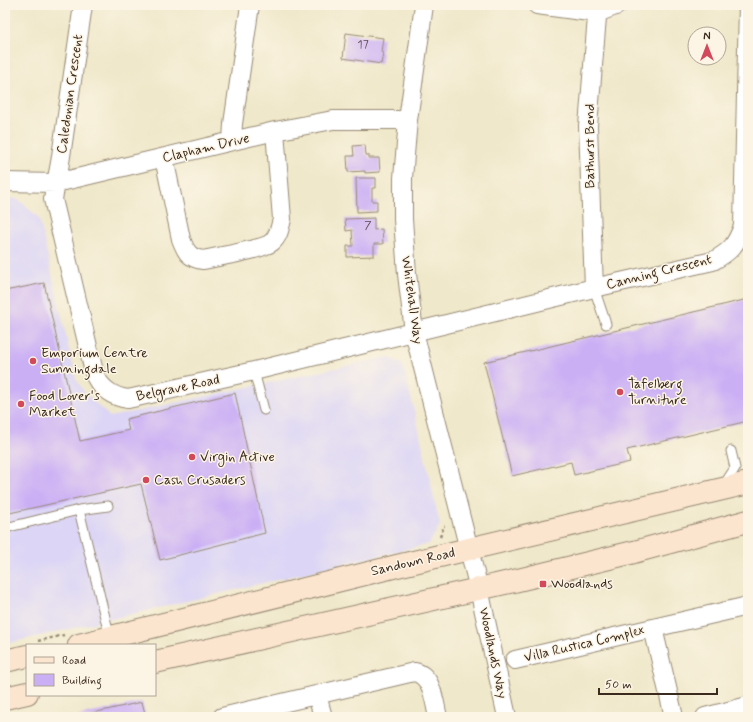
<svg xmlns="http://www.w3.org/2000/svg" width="753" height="722" viewBox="0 0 753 722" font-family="Mynerve,sans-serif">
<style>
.built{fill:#dcd5f6}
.building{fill:#caaff5}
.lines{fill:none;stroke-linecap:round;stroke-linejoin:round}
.lane-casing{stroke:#968974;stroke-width:11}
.street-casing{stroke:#968974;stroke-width:20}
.secondary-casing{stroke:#968974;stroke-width:24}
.path{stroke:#968974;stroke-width:2.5;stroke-dasharray:3 3;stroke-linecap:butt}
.lane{stroke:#fff;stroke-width:9}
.street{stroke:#fff;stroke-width:18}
.secondary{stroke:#fce5cf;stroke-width:22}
.poi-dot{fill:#d1495b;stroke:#fcf5e5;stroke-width:1.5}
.labels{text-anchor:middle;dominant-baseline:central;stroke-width:3;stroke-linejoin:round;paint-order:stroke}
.number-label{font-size:12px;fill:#5f4b54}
.street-label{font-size:14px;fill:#3b2a1e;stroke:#fcf5e5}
.poi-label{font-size:14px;fill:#3b2a1e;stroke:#fcf5e5;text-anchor:start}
</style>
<rect width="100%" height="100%" fill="#fcf5e5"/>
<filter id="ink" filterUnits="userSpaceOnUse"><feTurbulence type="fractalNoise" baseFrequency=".025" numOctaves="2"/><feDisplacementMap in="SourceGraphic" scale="8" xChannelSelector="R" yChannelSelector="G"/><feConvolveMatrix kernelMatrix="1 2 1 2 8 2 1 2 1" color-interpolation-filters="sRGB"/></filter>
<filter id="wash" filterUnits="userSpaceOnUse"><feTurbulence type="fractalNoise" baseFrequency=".012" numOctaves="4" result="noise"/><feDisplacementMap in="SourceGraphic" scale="16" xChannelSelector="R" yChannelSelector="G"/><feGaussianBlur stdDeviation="0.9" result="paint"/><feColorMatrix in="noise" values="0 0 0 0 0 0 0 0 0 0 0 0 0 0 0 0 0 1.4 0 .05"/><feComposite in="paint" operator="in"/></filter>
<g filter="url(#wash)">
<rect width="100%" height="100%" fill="#f0e8ca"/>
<path class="built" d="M5 197 19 200 39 218 76 379 85 393 110 417 388 357 403 365 419 430 440 525 429 544 5 644Z"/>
<g id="blocks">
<path class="building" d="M346 33 383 38 381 52 383 53 381 64 343 58Z
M365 145 366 155H369V158H379L380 172 365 173V171L348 172 347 156H354L353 146Z
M356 178H376V188H372V201H377V211L357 212Z
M374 218V230L382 229 383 244H374V256L347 257V246H353L352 230 346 231 345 219Z
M44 283 80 441 129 430 126 419 235 393 265 533 160 560 141 484 5 514V291Z
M748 299V421L627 450 630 462 574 475 571 462 512 476 484 362Z
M142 702 146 717H79V716Z"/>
</g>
</g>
<g filter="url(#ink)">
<use href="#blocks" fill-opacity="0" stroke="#968974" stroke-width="1"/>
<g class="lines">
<defs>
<path id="lane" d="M594 288 606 324
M254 371 264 410
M724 485 735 468 731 451
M79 510 110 638
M5 528 79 510 108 506"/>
<path id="street" d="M83 5 60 163 53 199 95 376C102 389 112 397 128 399L254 371 594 288 713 261C731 251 736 245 743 226L748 5
M424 5 408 120 403 178V219L407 274 414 332 479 589 507 717
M537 5 597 13 618 5
M232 141 233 124 250 5
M164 158 181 239C186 252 189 258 203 260 216 257 265 249 272 242 279 236 280 227 282 219L275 131
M5 182 56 183 275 131 333 120H408
M594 288 588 126 598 5
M653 628 674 717
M515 660 748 606
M317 695 323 717
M222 717 414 672C433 675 434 702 438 717
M705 717 748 706"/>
<path id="secondary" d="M79 645 397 566 748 483
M5 661 27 656
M155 662 514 581 634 552 748 521
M5 698 27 693"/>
</defs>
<use href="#lane" class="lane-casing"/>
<use href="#street" class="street-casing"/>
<use href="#secondary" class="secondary-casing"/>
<path class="path" d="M440 537 444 526H445
M38 641 64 635"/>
<use href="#lane" class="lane"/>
<use href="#street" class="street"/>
<use href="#secondary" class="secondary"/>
</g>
</g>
<g class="poi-dot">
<circle cx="33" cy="361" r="4"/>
<circle cx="620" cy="392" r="4"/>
<circle cx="21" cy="404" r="4"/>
<circle cx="192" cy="457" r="4"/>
<circle cx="146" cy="480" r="4"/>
<rect x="539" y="580" width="8" height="8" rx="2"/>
</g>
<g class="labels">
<g class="number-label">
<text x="363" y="45">17</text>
<text x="368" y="226">7</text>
</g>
<g class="street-label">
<text transform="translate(70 94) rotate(-82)">Caledonian Crescent</text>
<text transform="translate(590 146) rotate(-90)">Bathurst Bend</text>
<text transform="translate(206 148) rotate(-13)">Clapham Drive</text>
<text transform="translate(659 272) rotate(-14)">Canning Crescent</text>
<text transform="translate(412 300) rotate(82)">Whitehall Way</text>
<text transform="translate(178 388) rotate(-12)">Belgrave Road</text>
<text transform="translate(413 562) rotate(-13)">Sandown Road</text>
<text transform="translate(584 644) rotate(-13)">Villa Rustica Complex</text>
<text transform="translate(493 653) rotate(78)">Woodlands Way</text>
</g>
<g class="poi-label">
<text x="41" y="353">Emporium Centre<tspan x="41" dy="16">Sunningdale</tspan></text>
<text x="628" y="384">Tafelberg<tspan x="628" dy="16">Turniture</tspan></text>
<text x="29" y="396">Food Lover's<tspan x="29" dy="16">Market</tspan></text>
<text x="200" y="457">Virgin Active</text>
<text x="154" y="480">Cash Crusaders</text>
<text x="551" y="584">Woodlands</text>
</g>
</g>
<rect width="753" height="722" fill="none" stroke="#fcf5e5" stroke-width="20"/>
<rect x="26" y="644" width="130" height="52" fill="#fcf5e5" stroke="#afa495"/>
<rect x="34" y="657" width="20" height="6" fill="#fce5cf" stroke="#afa495"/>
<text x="62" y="664" font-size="12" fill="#3b2a1e">Road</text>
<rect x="34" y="674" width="20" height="12" fill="#caaff5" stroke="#afa495"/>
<text x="62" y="684" font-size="12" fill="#3b2a1e">Building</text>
<g transform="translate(707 46)"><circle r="19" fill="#fcf5e5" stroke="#afa495"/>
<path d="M0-3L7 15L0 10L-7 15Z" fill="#d1495b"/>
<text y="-6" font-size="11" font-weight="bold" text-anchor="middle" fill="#3b2a1e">N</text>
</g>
<path d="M599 688v6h118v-6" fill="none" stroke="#3b2a1e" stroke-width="2"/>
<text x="605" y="688" font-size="12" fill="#3b2a1e" stroke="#fcf5e5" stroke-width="3" paint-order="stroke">50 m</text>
</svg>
